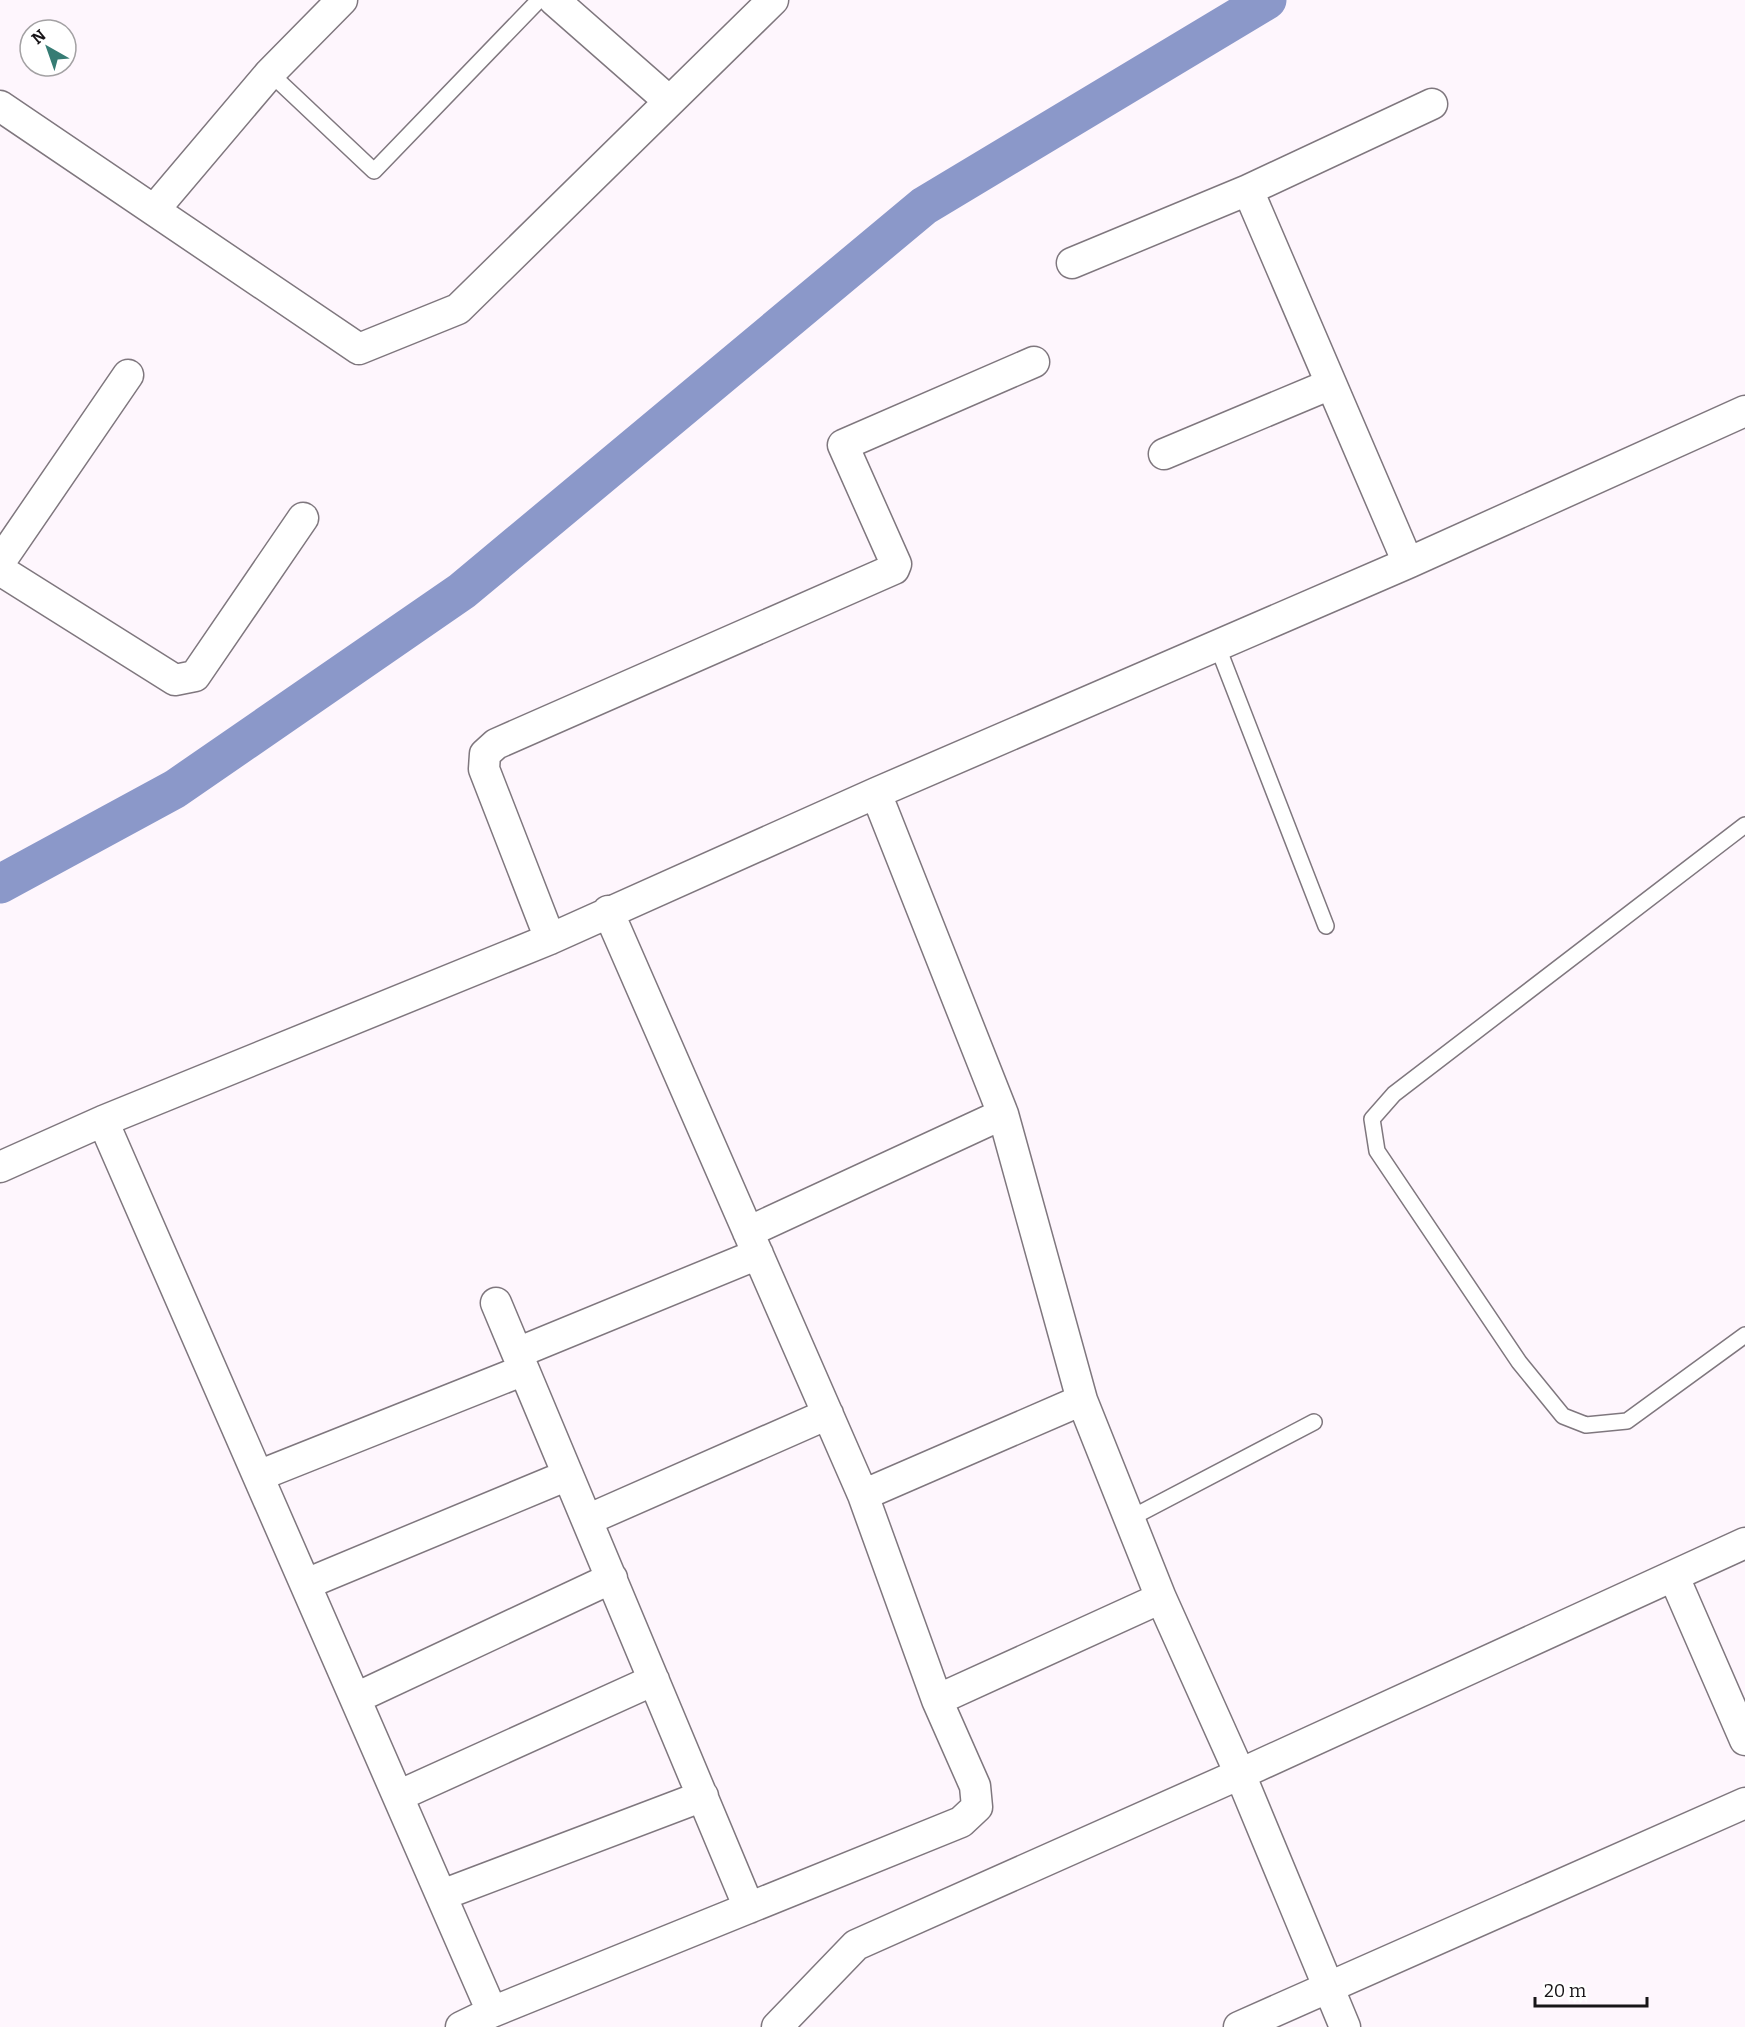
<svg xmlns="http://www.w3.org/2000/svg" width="1745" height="2027" viewBox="0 0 1745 2027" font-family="Bitter,serif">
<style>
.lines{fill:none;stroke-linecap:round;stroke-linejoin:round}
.canal{stroke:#8b98c9;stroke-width:39}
.lane-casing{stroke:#7f777e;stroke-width:18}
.street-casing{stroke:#7f777e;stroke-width:33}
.lane{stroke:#fff;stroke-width:15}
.street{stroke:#fff;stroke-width:30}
</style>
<rect width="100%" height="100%" fill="#fef6fd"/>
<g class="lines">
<path class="canal" d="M0 884 175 789 462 591 924 206 1267 0"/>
<defs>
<path id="lane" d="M270 73 374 171 539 0
M1217 645 1326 926
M1745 825 1394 1094 1372 1119 1377 1151 1519 1362 1563 1416 1586 1425 1627 1421 1745 1335
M1129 1519 1314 1422"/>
<path id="street" d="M554 0 669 101
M0 106 359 349 458 309 773 0
M1248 190 1432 104
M154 210 270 73 342 0
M1072 263 1248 190 1408 563
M1164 454 1331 384
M0 562 128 375
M0 570 175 680 195 676 303 518
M876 793 1003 1114 1082 1400 1161 1598 1240 1774 1345 2027
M550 939 484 769 485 754 496 744 894 569 896 564 843 445 1034 362
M103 1121 492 2012
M0 1167 103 1121 550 939 876 793 1408 563 1745 411
M748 1232 1003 1114
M496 1303 749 1908
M517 1353 758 1254
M258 1476 524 1370
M863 1495 1082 1400
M587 1520 828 1414
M1674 1577 1745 1740
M306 1584 568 1475
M356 1698 612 1578
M937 1700 1161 1598
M398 1796 654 1680
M442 1895 703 1796
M461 2027 492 2012 961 1822 977 1807 975 1786 937 1700 863 1495 608 911
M777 2027 856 1945 1240 1774 1745 1543
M1239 2027 1745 1803"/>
</defs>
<use href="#lane" class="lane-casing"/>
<use href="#street" class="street-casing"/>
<use href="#lane" class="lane"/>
<use href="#street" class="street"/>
</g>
<g transform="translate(48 48) rotate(320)"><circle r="28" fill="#ffffff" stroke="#a3a1a3" stroke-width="1.5"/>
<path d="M0-4.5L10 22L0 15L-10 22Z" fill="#367c74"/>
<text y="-9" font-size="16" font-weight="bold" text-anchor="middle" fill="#181518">N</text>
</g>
<path d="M1535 1997v9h112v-9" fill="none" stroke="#181518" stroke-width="3"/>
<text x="1544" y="1997" font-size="18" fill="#181518" stroke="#ffffff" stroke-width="4.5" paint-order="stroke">20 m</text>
</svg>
